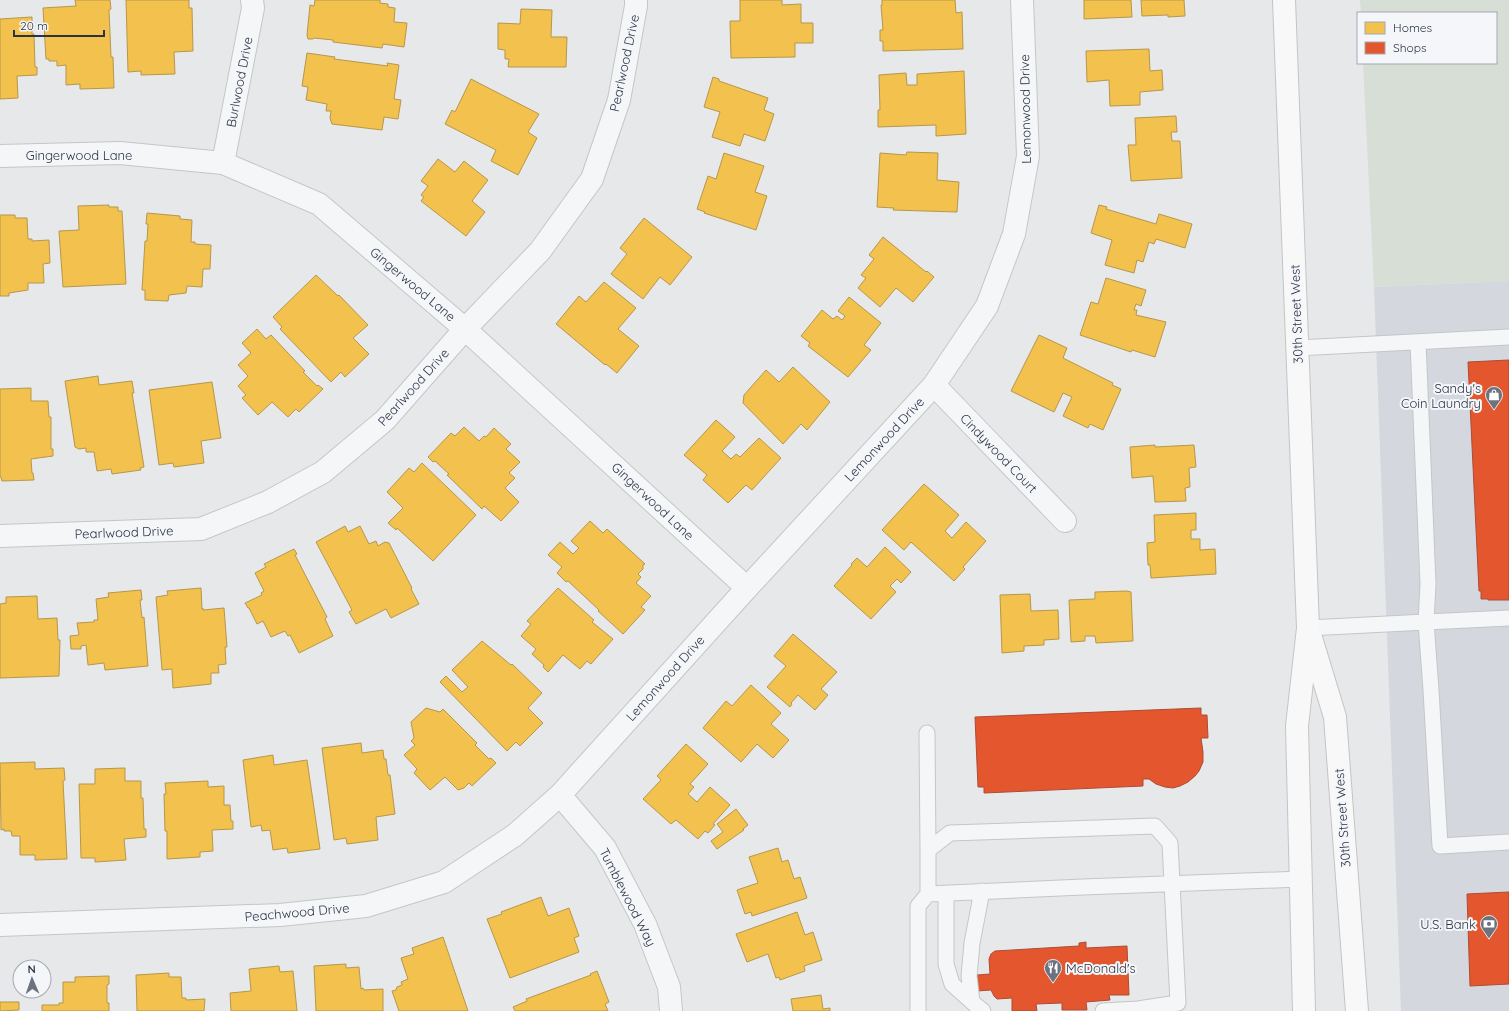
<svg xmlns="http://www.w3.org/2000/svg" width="1509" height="1011" viewBox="0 0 1509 1011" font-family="Quicksand,sans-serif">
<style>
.built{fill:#d4d7dd}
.green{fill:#d6ded6}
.homes{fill:#f2c14e;stroke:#b6974b}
.shops{fill:#e4572e;stroke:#ac4c35}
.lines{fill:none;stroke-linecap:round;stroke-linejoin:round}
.service-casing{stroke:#c4c6c8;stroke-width:17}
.minor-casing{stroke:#c4c6c8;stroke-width:24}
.primary-casing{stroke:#c2c5c8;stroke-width:24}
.service{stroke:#f5f6f7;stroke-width:15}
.minor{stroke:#f5f6f7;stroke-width:22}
.primary{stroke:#f8f8f8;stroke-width:22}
.labels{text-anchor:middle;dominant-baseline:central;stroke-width:4;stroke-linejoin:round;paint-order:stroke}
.street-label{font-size:13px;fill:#2b3445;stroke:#f4f6f9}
.poi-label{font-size:13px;fill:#2b3445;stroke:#f4f6f9;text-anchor:end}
</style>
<rect width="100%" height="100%" fill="#e6e8ea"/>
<path class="built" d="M1509 281V1011H1401L1374 287Z"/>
<path class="green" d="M1360 0H1509V281L1374 287 1363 63H1496V13H1361Z"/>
<path class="homes" d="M75 0H110L111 9 109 10 111 57H113L114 88 80 89V84L66 85V65L57 66V61H49V59H46L43 8 76 6Z
M126 0H189V8H192L193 51 174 52 175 74 141 75V71L128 72Z
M315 0H380V3L388 4V7L395 8 394 22 407 23 404 47 383 44 382 48 333 42V40L314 38 313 39H308L307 35 310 5 314 6Z
M740 0H782V5L801 4V23H813V43H795V57L731 58 730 21H740Z
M882 0H955L956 13 962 12 963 49 883 51V41H880V30H883L881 5H882Z
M1084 0H1131L1132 17 1084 19Z
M1141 0H1184L1185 16 1168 17V15L1142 16Z
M521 9 552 10 551 37H567L566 67H508L509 59H505V50L498 49V23L520 24Z
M32 17V34H34L35 67H37V75L17 76 18 98 0 99V19Z
M1149 49 1150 71 1162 70 1163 90 1140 92V105L1110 106 1109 80 1087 82 1086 51Z
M307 53 335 57 334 59 388 66 387 63 399 65 394 99 401 100 398 119 384 117 382 130 332 124 330 118 331 111H326L327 104 306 100 308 87 302 86Z
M964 71 966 134 936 136V125L878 127V110H880L879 75 906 73 907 85H917V74Z
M713 77 719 79V81L768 98 764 110 774 114 765 141 744 134 740 146 712 137 720 112 704 107Z
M471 79 539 114 528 132 537 138 518 175 491 161 496 150 445 124 452 110 455 112Z
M1176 116 1177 132H1171L1172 141H1180L1182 178 1131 181 1128 145H1136L1135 118Z
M907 152 938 153 937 180 959 182 957 212 893 210 894 208 877 207 880 153 906 155Z
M724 153 764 166 755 192 767 196 756 230 704 213 705 212 697 209 708 176 716 179Z
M438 159 455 172 464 161 488 180 472 201 485 212 466 236 421 201 424 197 421 195 428 186 421 181Z
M109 205V207H118V211H122L126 284 63 287 59 231 79 230 78 206Z
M1099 205 1107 207 1106 209 1156 224 1159 214 1192 224 1185 248 1156 239 1154 244 1149 242 1143 262 1137 260 1134 273 1105 265 1112 240 1091 233Z
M147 213 180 216V219L192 220 191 242H195V244L211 245 210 269H203L202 287 187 286 186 293 169 295 168 301 145 300V290H142L145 241H147L148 224H146Z
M0 215H15V218H27L28 239H32V241L49 240 50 263 43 264 44 283H28V290L9 293V296H0Z
M644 218 692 257 670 285 660 277 643 299 611 274 627 254 620 248Z
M883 237 926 272 927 271 934 277 913 302 896 288 880 307 858 288 866 278 861 275 874 259 869 255Z
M316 275 338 296 339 295 368 325 353 338 369 354 345 377 341 372 331 382 280 329 282 327 273 317Z
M1106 278 1146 290 1141 306 1136 304 1134 310H1137L1136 315 1166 322 1155 357 1132 350 1131 352 1080 335 1091 302 1098 304Z
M604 282 636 308 618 329 639 346 617 373 606 364 605 365 556 324 579 296 586 302Z
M849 297 881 323 864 345 871 350 848 377 808 346 810 343 801 336 822 310 833 319 837 316 842 320 845 316 838 311Z
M257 329 266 339 271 335 305 371 303 372 317 386 318 385 323 389 299 412 296 409 288 417 272 402 258 415 242 398 246 395 238 386 248 376 238 365 251 353 242 343Z
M1039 335 1067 348 1063 358 1113 383 1112 385 1121 389 1103 430 1090 424 1088 428 1063 416 1072 397 1063 393 1054 412 1011 391Z
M793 367 830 402 807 430 801 424 783 444 743 403 744 395 766 370 779 382Z
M98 376 99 385 132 381 134 393H132L144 467 140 468 141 470 112 474 111 469 97 471 94 452H86V448L79 449 75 447 65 381Z
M212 382 221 438 201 441 204 463 174 467 173 463 159 465 149 390Z
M31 388V401H48L49 417H51V449H53V456L31 459 32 473H33L34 480 2 481 1 477H0V389Z
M716 420 735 437 722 451 731 459 736 454 740 457 759 438 781 458 752 490 746 485 728 503 703 480 707 475 684 455Z
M464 427 479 441 484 436 486 437 494 428 511 444 506 449 520 462 509 473 515 478 505 488 519 502 501 521 484 506 482 509 447 475 449 474 435 461 433 462 428 457 451 433 455 436Z
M1155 445V447L1194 445 1196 467 1189 468 1190 487 1185 488 1186 501 1155 502 1153 476 1132 478 1130 447Z
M422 463 476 515 433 561 397 528 396 530 388 523 403 508 387 492 409 468 414 472Z
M924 484 959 515 945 531 952 538 966 522 986 541 963 567 965 569 954 581 911 542 904 550 882 530Z
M1196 513V530H1191V539H1200V550L1215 549 1216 574 1151 578 1150 565H1148L1147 543 1155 542 1154 515Z
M590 521 603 533 607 529 645 564 643 565V569L638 574 641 577 636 583 651 596 641 607 645 610 623 634 598 611 599 610 568 581 566 582 557 573 562 567 548 555 560 542 573 554 579 548 571 541Z
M345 526 348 532 360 526 369 544 376 541 378 546 385 542 389 543 412 588 411 589 419 604 391 618 386 609 356 624 349 612 352 610 316 542Z
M885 547 911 572 901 583 897 579 890 586 896 592 871 619 834 586 852 565 851 564 857 558 867 567Z
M294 549 297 554 295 555 327 617 325 619 333 636 299 653 290 635 288 636 285 631 271 637 263 621 257 624 249 608H248L245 603 262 595 261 593 264 591 255 573 266 567 264 564Z
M201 588 202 609 203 608V610L224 608 227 647H225L226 664 218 665 219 673H211V684L173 688 172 669 162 670 156 597 168 595 167 591Z
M558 588 594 620 592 622 613 639 591 664 587 661 580 669 563 655 548 672 543 667 544 665 532 654 536 649 521 636 531 624 527 621Z
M141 590 142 600H140L142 618 144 617 148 666 105 670 104 663 88 665 86 645 81 646V649H71L70 636 79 635 77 623 94 622V620H98L96 599 109 597 108 593Z
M1127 591 1131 592 1133 641 1096 643 1095 636H1085V641L1071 642 1069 600 1095 599V592Z
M1030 594 1031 611 1058 610 1059 639 1044 640V645L1024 646V651L1002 653 1000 595Z
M37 596 38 619 57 618 58 640H60L59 676 0 678V604L6 603V597Z
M793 634 837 672 821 689 828 695 815 710 798 695 791 703 792 704 790 707 767 687 786 666 774 656Z
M482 641 511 665 512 664 542 693 528 708 543 723 520 746 516 742 507 751 440 682 446 676 462 692 468 687 452 670Z
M751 685 781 713 771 724 789 740 773 758 757 744 741 762 703 728 726 701 732 706Z
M426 708 440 712 443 709 477 743 475 745 489 759 491 758 496 763 472 786 469 783 464 788 458 790 445 777 430 790 414 773 417 769 404 755 415 745 411 741 414 738 411 722Z
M361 743 362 753 383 750 384 759H386L388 775H390L395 814 376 817 378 840 347 844 346 838 334 840 322 748Z
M686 744 708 764 690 784 694 787 688 794 697 802 710 787 730 805 713 824 715 825 708 833 705 831 698 839 676 820 671 824 643 799 661 780 657 776Z
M273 755 274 765 307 760 320 849 288 853 287 848 273 850 270 830 262 831 261 825 251 827 243 760Z
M35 762V769L64 768 65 780 63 781 67 859 35 860V855H20V836H12L11 831H4V829L1 830 0 763Z
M125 768V781H141V798H143L144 829H146V837L124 839 126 860 95 862V858H81L79 784H95V769Z
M208 781V787L224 786V805H230L231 821H233V829L212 830 213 851 200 852V857L167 859V831H165L164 794H166L165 783Z
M736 809 748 825 743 829 744 830 717 849 711 841 723 832 717 824Z
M778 848 782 862 788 860 794 879 800 877 807 898 752 916 751 912 745 914 737 890 758 883 749 857Z
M541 897 548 916 569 908 579 936 574 938 579 952 510 978 487 919 502 914 501 912Z
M797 912 805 935 813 932 822 960 804 966 805 971 780 980 779 977 776 978 768 954 747 962 736 934Z
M443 937 468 1011H399L392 991 396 990 397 987 402 985 401 982 408 979 401 958 414 954 412 948Z
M346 964V968L359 967 361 989 363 988 364 990 383 989V1011H316L314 966Z
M279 966 280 972 293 971 297 1011H231L230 993 251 991 249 969Z
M597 971 609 1002 605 1004 608 1011H515L513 1007 527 1001 526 999 591 975 590 974Z
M169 973V977H181L182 998H186V1000L205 999 204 1011H137L136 975Z
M109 976V984L107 985V1003H109V1011H42V1005H59V1003H63V982H75V977Z
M821 995 823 1009 830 1008V1011H793L791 999Z
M0 1002H19V1010L0 1011Z"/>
<path class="shops" d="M1509 360V600H1488V599H1481V591H1479L1468 362Z
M1201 708V715H1207L1208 738H1201L1203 752V762L1199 771 1195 776 1188 782 1180 786 1173 788 1165 787 1156 784 1149 779H1143V786L984 793V787H978L975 717Z
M1509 892V984L1470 986 1467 894Z
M1086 942V948L1127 946 1129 995H1109L1110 1000 1086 1002 1087 1010H1062V1003L1036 1004 1037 1011H1012V998L997 999 994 996 991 990 977 991V975L990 974 989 959 991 954 995 951 1079 946V943Z"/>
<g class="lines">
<defs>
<path id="service" d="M1297 348 1509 337
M1509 618 1426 622 1431 690 1440 846 1509 842
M1308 628 1426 622 1428 584 1418 342
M927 733 928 850
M982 891 972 943 969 976 972 1002 983 1011
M928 894V850L950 833 1155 826 1170 843 1178 1003 1138 1009 1103 1011
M946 894V964L952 984 972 1002
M918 1011V906L928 894 1083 887 1301 879"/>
<path id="minor" d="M0 156 120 153 223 163 319 204 465 329 747 588
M223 163 253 8 252 0
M934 385 1065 521
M0 536 201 529 268 502 323 472 385 420 465 329 540 251 592 179 619 100 636 6V0
M560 795 605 848 645 924 669 987 671 1011
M0 925 280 915 366 906 444 882 515 835 560 795 747 588 934 385 987 306 1014 234 1028 156 1022 0"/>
<path id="primary" d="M1284 0 1308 628 1297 726 1304 1011
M1311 638 1335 717 1357 1011"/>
</defs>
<use href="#service" class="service-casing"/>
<use href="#minor" class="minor-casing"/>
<use href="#primary" class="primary-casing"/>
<use href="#service" class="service"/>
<use href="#minor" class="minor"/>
<use href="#primary" class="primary"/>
</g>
<defs>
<symbol id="shop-pin" viewBox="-11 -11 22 30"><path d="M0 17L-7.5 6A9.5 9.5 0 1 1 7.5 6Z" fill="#6c737f" stroke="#f4f6f9"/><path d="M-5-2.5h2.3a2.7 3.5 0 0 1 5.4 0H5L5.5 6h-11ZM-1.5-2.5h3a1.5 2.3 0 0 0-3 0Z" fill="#fff"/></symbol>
<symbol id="bank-pin" viewBox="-11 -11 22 30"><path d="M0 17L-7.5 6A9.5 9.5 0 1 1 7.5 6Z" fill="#6c737f" stroke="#f4f6f9"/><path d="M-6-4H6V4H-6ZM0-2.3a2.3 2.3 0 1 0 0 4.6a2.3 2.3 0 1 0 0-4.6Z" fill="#fff"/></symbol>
<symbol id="restaurant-pin" viewBox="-11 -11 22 30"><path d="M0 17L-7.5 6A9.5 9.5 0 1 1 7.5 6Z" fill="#6c737f" stroke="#f4f6f9"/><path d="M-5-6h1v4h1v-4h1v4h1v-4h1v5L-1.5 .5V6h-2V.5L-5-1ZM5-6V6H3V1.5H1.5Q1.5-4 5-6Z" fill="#fff"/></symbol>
</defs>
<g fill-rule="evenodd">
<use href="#shop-pin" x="1484" y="385" width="20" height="27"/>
<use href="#bank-pin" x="1479" y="914" width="20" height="27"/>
<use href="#restaurant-pin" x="1043" y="958" width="20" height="27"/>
</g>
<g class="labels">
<g class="street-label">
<text transform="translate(624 63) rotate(-78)">Pearlwood Drive</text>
<text transform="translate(239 82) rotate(-79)">Burlwood Drive</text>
<text transform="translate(1025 109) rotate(-91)">Lemonwood Drive</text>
<text x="79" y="155">Gingerwood Lane</text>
<text transform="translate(413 284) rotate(40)">Gingerwood Lane</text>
<text transform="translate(1296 314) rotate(-92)">30th Street West</text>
<text transform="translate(413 387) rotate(-48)">Pearlwood Drive</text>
<text transform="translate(884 439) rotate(-47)">Lemonwood Drive</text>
<text transform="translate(999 453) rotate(46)">Cindywood Court</text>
<text transform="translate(653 501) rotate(43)">Gingerwood Lane</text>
<text transform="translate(124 532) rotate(-2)">Pearlwood Drive</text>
<text transform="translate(665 678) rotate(-48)">Lemonwood Drive</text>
<text transform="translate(1342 818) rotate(-94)">30th Street West</text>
<text transform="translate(628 897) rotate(63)">Tumblewood Way</text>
<text transform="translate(297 912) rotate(-5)">Peachwood Drive</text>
</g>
<g class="poi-label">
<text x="1481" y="388">Sandy's<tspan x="1481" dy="15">Coin Laundry</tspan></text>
<text x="1476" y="924">U.S. Bank</text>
<text x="1066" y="968" text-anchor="start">McDonald's</text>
</g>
</g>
<rect x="1357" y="12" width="140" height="52" fill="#f4f6f9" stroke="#a4a8b1"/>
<rect x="1365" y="22" width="20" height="12" fill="#f2c14e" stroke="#a4a8b1"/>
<text x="1393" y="32" font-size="12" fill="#2b3445">Homes</text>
<rect x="1365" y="42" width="20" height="12" fill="#e4572e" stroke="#a4a8b1"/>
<text x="1393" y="52" font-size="12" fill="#2b3445">Shops</text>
<g transform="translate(32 979) rotate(358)"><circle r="19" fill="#f4f6f9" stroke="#a4a8b1"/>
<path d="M0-3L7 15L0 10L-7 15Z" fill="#6c737f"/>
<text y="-6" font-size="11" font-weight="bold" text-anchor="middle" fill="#2b3445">N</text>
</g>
<path d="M14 30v6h90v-6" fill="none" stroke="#2b3445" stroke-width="2"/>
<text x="20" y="30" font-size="12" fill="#2b3445" stroke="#f4f6f9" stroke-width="3" paint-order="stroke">20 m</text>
</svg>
